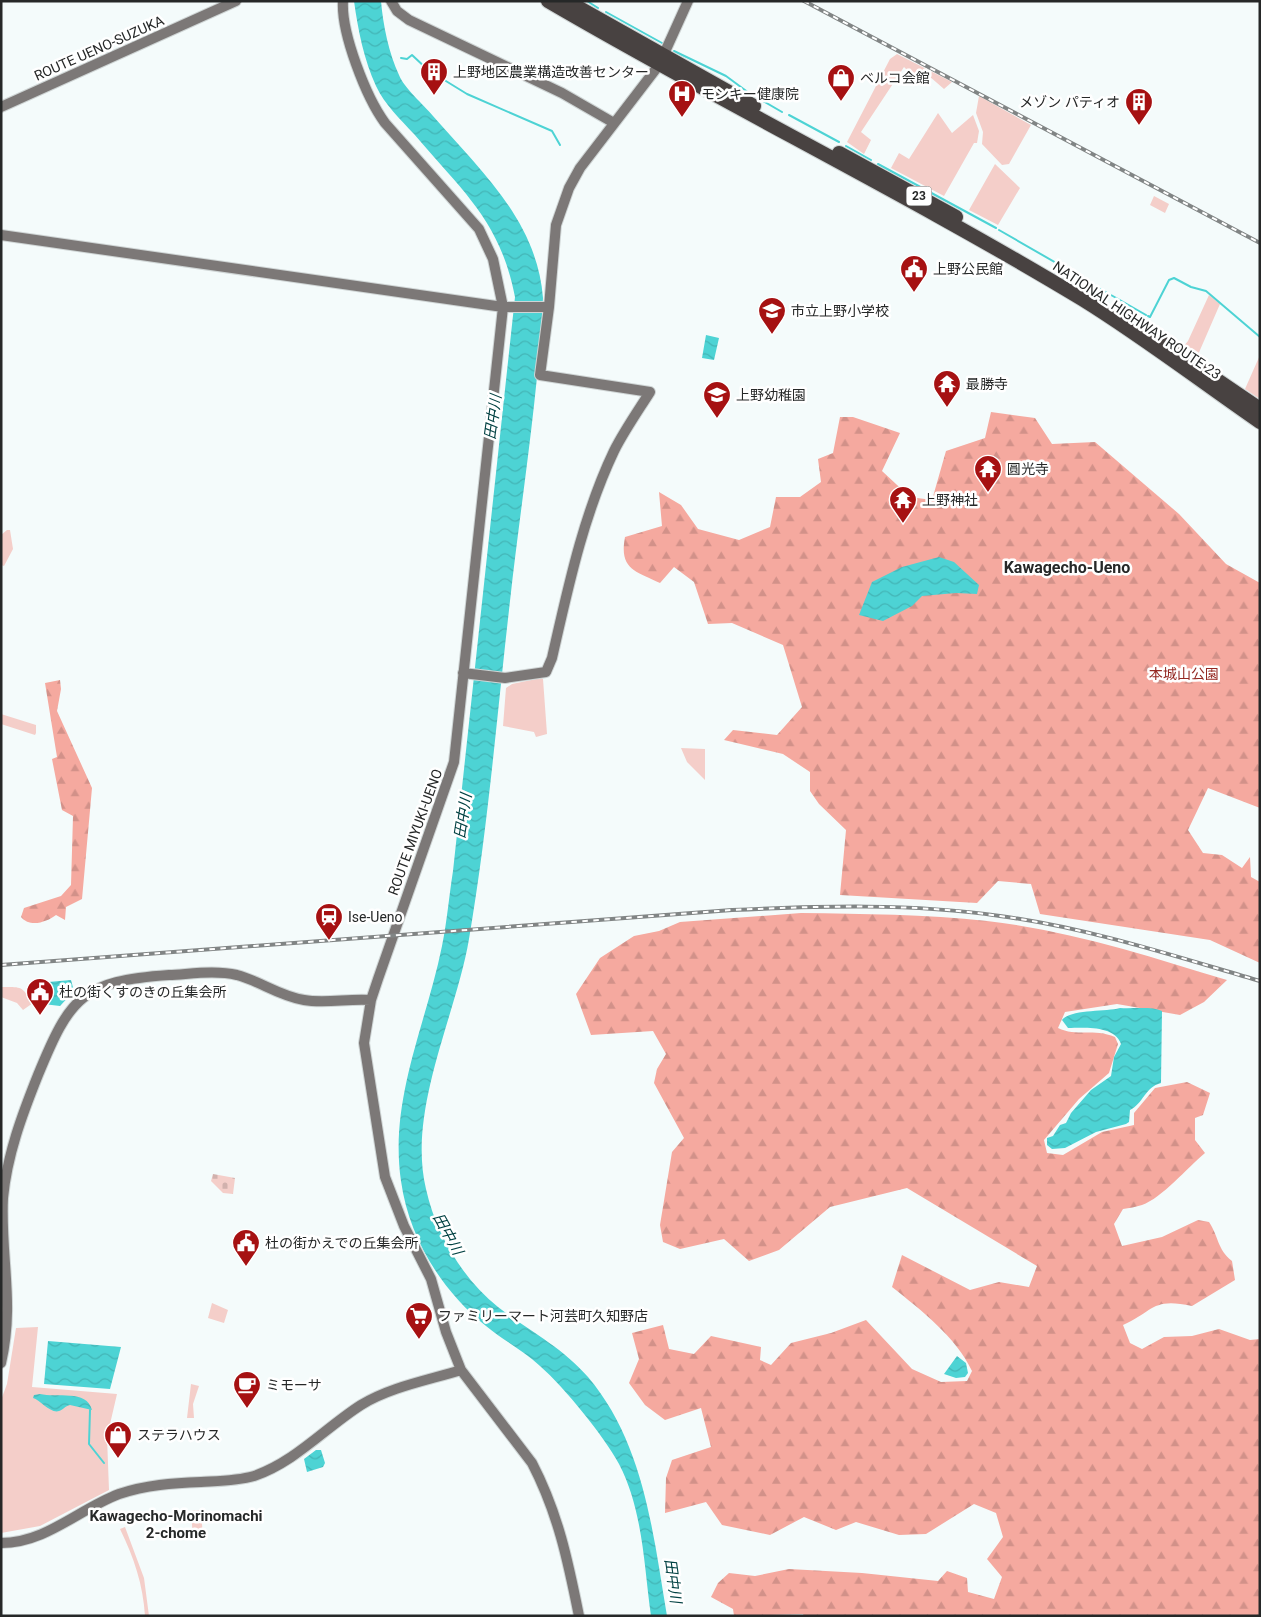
<svg xmlns="http://www.w3.org/2000/svg" width="1261" height="1617" viewBox="0 0 1261 1617" font-family="Roboto,'Noto Sans JP',sans-serif">
<style>
.green{fill:#f4cec9}
.forest{fill:url(#forest-firs)}
.cemetery{fill:url(#cemetery-stones)}
.water{fill:url(#water-waves)}
.lines{fill:none;stroke-linecap:round;stroke-linejoin:round}
.stream{stroke:#4dd3d4;stroke-width:2}
.secondary-casing{stroke:#cfd5d5;stroke-width:12}
.highway-casing{stroke:#cfd5d5;stroke-width:16}
.secondary{stroke:#7c7877;stroke-width:10}
.highway{stroke:#484241;stroke-width:14}
.rail-casing{stroke:#818585;stroke-width:4}
.rail{stroke:#fff;stroke-width:2;stroke-dasharray:5.5;stroke-linecap:butt}
.labels{text-anchor:middle;dominant-baseline:central;stroke-width:5;stroke-linejoin:round;paint-order:stroke}
.shield{fill:#fff;stroke:#676868;stroke-width:1}
.shield-label{font-size:12px;font-weight:bold;fill:#262828}
.street-label{font-size:14px;fill:#262828;stroke:#fff}
.poi-label{font-size:14px;fill:#262828;stroke:#fff;text-anchor:start}
.park-label{font-size:14px;fill:#942822;stroke:#fff}
.water-label{font-size:15px;font-style:italic;fill:#024243;stroke:#fff}
.neighbourhood-label{font-size:15px;font-weight:bold;fill:#262828;stroke:#fff}
.quarter-label{font-size:16px;font-weight:bold;fill:#262828;stroke:#fff}
</style>
<defs>
<pattern id="forest-firs" width="22" height="20" patternUnits="userSpaceOnUse" patternTransform="scale(1.25)"><rect width="22" height="20" fill="#f5a99f"/><path d="M5 1l3.5 6h-7zM16 11l3.5 6h-7z" fill="#d29189"/></pattern>
<pattern id="cemetery-stones" width="16" height="16" patternUnits="userSpaceOnUse" patternTransform="scale(1.25)"><rect width="16" height="16" fill="#f4cec9"/><path d="M2 7V4a2 2 0 0 1 4 0v3zM10 15v-3a2 2 0 0 1 4 0v3z" fill="#d1b1ad"/></pattern>
<pattern id="water-waves" width="16" height="10" patternUnits="userSpaceOnUse" patternTransform="scale(1.25)"><rect width="16" height="10" fill="#4dd3d4"/><path d="M0 5q4-4 8 0t8 0" fill="none" stroke="#43b5b6"/></pattern>
</defs>
<rect width="100%" height="100%" fill="#f4fbfb"/>
<path class="green" d="M897 54 952 82 944 89 929 76 922 85 904 67 861 132 871 140 864 154 847 142 890 59Z
M979 96 1031 125 1009 164 1002 165 982 144 983 132 976 113Z
M938 113 952 133 973 115 979 131 977 143H974L944 196 891 168 899 153 909 159Z
M995 164 1020 188 998 225 969 210Z
M1154 196 1169 204 1165 213 1150 205Z
M1209 295 1220 304 1197 357 1183 347 1188 341Z
M1260 355V399L1245 389Z
M7 530H10L13 549 4 566 1 565V535Z
M541 678 543 679 547 734 536 737 534 732 503 726 506 688 512 684Z
M1 714 36 725V733L35 735 1 724Z
M681 748 705 749V780L687 762Z
M1 987C23 987 21 986 33 1003L23 1010 17 1003 1 997Z
M212 1303 228 1310 224 1323 208 1318Z
M38 1327 32 1387 117 1394 107 1437 109 1490 40 1526 1 1533V1400L7 1384 16 1328Z
M191 1384 199 1386 193 1404 194 1418H187Z
M201 1510 203 1538 193 1539 191 1511Z
M125 1527 144 1578 149 1616H145C143 1584 134 1558 120 1529Z"/>
<path class="forest" d="M991 412 1035 418 1052 444 1095 442 1179 514 1226 564 1260 583V808L1208 788 1188 830 1203 853 1222 855 1242 868 1250 857 1251 877 1260 882V963L1210 940 1040 914 1031 884 998 881 977 903 840 895 846 830 819 804 810 791V772L783 754 724 740 733 730 777 735 802 707 783 645 732 623 708 624 694 582 674 567 660 583C635 571 619 569 625 537L662 526 659 492 681 505 698 529 739 540 770 527 776 497H800L821 482 818 459 833 453 840 417H853L900 433 882 471 910 497 932 500 946 451 985 438Z
M60 680 61 689 57 711 92 788 82 899 66 907 65 920 56 915C47 922 30 928 21 917L24 908 61 896 71 885 73 816 62 810 52 759 57 757 45 683Z
M801 913C863 914 926 914 987 921 1069 930 1148 956 1227 980L1204 1002 1180 1015 1117 1004 1065 1012 1058 1028C1076 1037 1094 1028 1115 1037L1118 1044 1109 1073 1079 1099 1044 1140 1047 1153 1063 1155 1102 1132 1134 1125V1113L1155 1088 1187 1082 1210 1093 1203 1115 1195 1118V1140L1205 1153C1187 1168 1162 1198 1142 1205 1136 1207 1129 1208 1123 1209L1114 1224 1122 1246 1162 1237 1198 1220 1209 1222C1219 1237 1217 1249 1232 1261L1235 1280 1192 1306C1152 1297 1154 1311 1123 1325L1130 1343 1142 1349 1164 1337 1192 1336 1219 1329 1250 1340 1260 1339V1616H804L803 1614 734 1616 733 1609 711 1597 718 1583 729 1573 755 1576 789 1569 862 1573 938 1581 947 1571 967 1578 968 1592 994 1599 1002 1577 987 1559 1003 1537 996 1513 974 1504 926 1534 899 1535 856 1522 836 1530 804 1517 770 1535 722 1525 706 1502 665 1513 666 1478 672 1460 711 1447 701 1408 665 1420 645 1405 629 1383 639 1359 632 1333 663 1325 669 1349 694 1354 711 1336 761 1347 760 1360 771 1365 791 1343 831 1333 866 1320 912 1369 941 1382 967 1381 972 1371C956 1337 921 1310 892 1287L902 1255 970 1290 999 1282 1029 1287 1037 1266 907 1188 830 1207 779 1250 749 1261 724 1239 680 1249 663 1242 660 1225 672 1152 684 1138 654 1083 657 1069 666 1054 653 1031 591 1035 576 994 600 958 634 936 659 931 680 922Z"/>
<path class="cemetery" d="M213 1174 235 1178 233 1194 223 1193 211 1181Z"/>
<path class="water" d="M354 1H381C383 25 389 54 399 75 404 88 424 105 433 116 481 171 537 221 543 298 538 400 521 501 510 601 497 714 488 828 469 939 456 1016 407 1110 426 1189 436 1234 462 1278 498 1307 529 1331 561 1346 588 1377 644 1443 653 1533 667 1616H651C644 1566 643 1510 619 1464 603 1435 565 1388 540 1366 524 1351 503 1340 486 1326 441 1290 409 1238 401 1181 389 1099 426 1025 442 946 447 922 449 896 453 871L515 297C500 220 462 191 414 134 400 119 385 105 376 86 364 60 358 30 354 1Z
M706 335 719 338 714 360 702 358Z
M939 557 954 562 979 585 977 594 956 593 922 596 912 606 883 621 859 615 872 582 902 567Z
M71 980 74 991 60 1006 35 1003 26 991 37 983Z
M1120 1008C1133 1009 1152 1006 1162 1011L1161 1083C1145 1087 1143 1104 1130 1110L1129 1122 1126 1124 1096 1132 1065 1148 1052 1149 1047 1145V1138L1053 1136 1060 1125 1066 1123 1071 1113 1091 1090 1111 1076 1114 1057 1121 1044C1114 1025 1084 1028 1068 1028L1062 1020C1071 1009 1105 1012 1120 1008Z
M48 1341 121 1347 110 1389 44 1384Z
M957 1356 966 1363 968 1373 965 1377 956 1378 944 1374Z
M40 1394C56 1398 87 1389 92 1410L70 1405C65 1406 63 1410 59 1411 51 1414 40 1400 33 1398L34 1395Z
M316 1450H321L325 1463 323 1467 307 1472 304 1459Z"/>
<g class="lines">
<path class="stream" d="M587 1 598 8
M606 12 662 43
M674 51 726 76 749 93
M401 58 407 59 412 55 428 70 467 94 552 131 560 145
M758 98 782 112
M789 115 839 142
M846 146 871 160
M878 164 996 228
M999 230 1091 283
M1097 287 1146 315
M1148 316 1150 317 1169 280 1174 278 1191 287 1206 291 1260 337
M90 1410 89 1444 104 1463"/>
<defs>
<path id="secondary" d="M391 1 397 11 409 20 562 93 614 123
M1 107 236 1
M1 235 503 307 493 259 479 229 385 123C366 97 341 33 343 1
M463 673 505 678 546 672 552 658C568 588 583 516 614 451 624 431 638 411 650 392L540 375 549 307
M1 1363C15 1303 0 1256 3 1198 7 1155 22 1115 38 1075 70 997 82 981 169 975 191 974 215 970 237 975 260 981 279 996 304 1000 326 1004 349 998 371 1000
M1 1543C46 1543 79 1509 119 1494 146 1485 173 1483 201 1482 219 1481 237 1481 254 1476 295 1462 325 1428 361 1405 390 1387 429 1380 461 1370
M579 1616C568 1561 558 1513 532 1463L461 1370 446 1332 431 1279 404 1226 385 1177 364 1043 371 1000 378 979 454 762 503 307H549L556 225 569 188 580 168 659 65 688 1"/>
<path id="highway" d="M548 1C724 104 908 194 1082 299 1142 336 1202 382 1260 422
M567 1 754 106
M839 153 956 217
M1120 314 1260 409"/>
</defs>
<use href="#secondary" class="secondary-casing"/>
<use href="#highway" class="highway-casing"/>
<use href="#secondary" class="secondary"/>
<use href="#highway" class="highway"/>
<defs>
<path id="rail" d="M804 1 1260 243
M1 965 732 910C821 906 911 903 1000 916 1089 928 1174 956 1260 981"/>
</defs>
<use href="#rail" class="rail-casing"/>
<use href="#rail" class="rail"/>
</g>
<defs>
<symbol id="building-pin" viewBox="-11 -11 22 30"><path d="M0 17L-7.5 6A9.5 9.5 0 1 1 7.5 6Z" fill="#a61112" stroke="#fff"/><path d="M-4-6H4V6H1V3H-1V6H-4ZM-2.5-4.3h1.7v1.8h-1.7ZM.8-4.3h1.7v1.8H.8ZM-2.5-1h1.7V.8h-1.7ZM.8-1h1.7V.8H.8Z" fill="#fff"/></symbol>
<symbol id="shop-pin" viewBox="-11 -11 22 30"><path d="M0 17L-7.5 6A9.5 9.5 0 1 1 7.5 6Z" fill="#a61112" stroke="#fff"/><path d="M-5-2.5h2.3a2.7 3.5 0 0 1 5.4 0H5L5.5 6h-11ZM-1.5-2.5h3a1.5 2.3 0 0 0-3 0Z" fill="#fff"/></symbol>
<symbol id="hospital-pin" viewBox="-11 -11 22 30"><path d="M0 17L-7.5 6A9.5 9.5 0 1 1 7.5 6Z" fill="#a61112" stroke="#fff"/><path d="M-5-5h3v3.5h4V-5h3V5h-3V1.5h-4V5h-3Z" fill="#fff"/></symbol>
<symbol id="civic-pin" viewBox="-11 -11 22 30"><path d="M0 17L-7.5 6A9.5 9.5 0 1 1 7.5 6Z" fill="#a61112" stroke="#fff"/><path d="M-.6-6.5H3V-4.5H.6V-3L4-1V1h2V6H-6V1h2V-1L-.6-3ZM-1.2 2.5V6h2.4V2.5Z" fill="#fff"/></symbol>
<symbol id="school-pin" viewBox="-11 -11 22 30"><path d="M0 17L-7.5 6A9.5 9.5 0 1 1 7.5 6Z" fill="#a61112" stroke="#fff"/><path d="M0-5L7-2L0 1L-7-2ZM-4 1L0 2.5L4 1V4Q0 6-4 4Z" fill="#fff"/></symbol>
<symbol id="temple-pin" viewBox="-11 -11 22 30"><path d="M0 17L-7.5 6A9.5 9.5 0 1 1 7.5 6Z" fill="#a61112" stroke="#fff"/><path d="M0-6L5-2H3V0L6.5 2.5H4V6H1.5V3h-3V6H-4V2.5H-6.5L-3 0V-2H-5Z" fill="#fff"/></symbol>
<symbol id="station-pin" viewBox="-11 -11 22 30"><path d="M0 17L-7.5 6A9.5 9.5 0 1 1 7.5 6Z" fill="#a61112" stroke="#fff"/><path d="M-3-6H3Q5-6 5-4V2Q5 4 3 4L4.5 6H3L1.5 4h-3L-3 6H-4.5L-3 4Q-5 4-5 2V-4Q-5-6-3-6ZM-3.5-4v3h7v-3ZM-3.5 1v1.5H-2V1ZM2 1v1.5H3.5V1Z" fill="#fff"/></symbol>
<symbol id="supermarket-pin" viewBox="-11 -11 22 30"><path d="M0 17L-7.5 6A9.5 9.5 0 1 1 7.5 6Z" fill="#a61112" stroke="#fff"/><path d="M-6-5.5h2.5l.6 2H6L4.5 2H-2.5L-4.4-4H-6ZM-1.5 3.2a1.3 1.3 0 1 0 .1 0ZM3 3.2a1.3 1.3 0 1 0 .1 0Z" fill="#fff"/></symbol>
<symbol id="cafe-pin" viewBox="-11 -11 22 30"><path d="M0 17L-7.5 6A9.5 9.5 0 1 1 7.5 6Z" fill="#a61112" stroke="#fff"/><path d="M-5.5-4.5H6V0H3Q3 3.5 0 3.5H-2.5Q-5.5 3.5-5.5 0ZM3-3.2v2h1.7v-2ZM-6 4.5H4V6H-6Z" fill="#fff"/></symbol>
</defs>
<g fill-rule="evenodd">
<use href="#building-pin" x="418" y="56" width="32" height="43"/>
<use href="#shop-pin" x="825" y="62" width="32" height="43"/>
<use href="#hospital-pin" x="666" y="78" width="32" height="43"/>
<use href="#building-pin" x="1123" y="86" width="32" height="43"/>
<use href="#civic-pin" x="898" y="253" width="32" height="43"/>
<use href="#school-pin" x="756" y="295" width="32" height="43"/>
<use href="#temple-pin" x="931" y="368" width="32" height="43"/>
<use href="#school-pin" x="701" y="379" width="32" height="43"/>
<use href="#temple-pin" x="972" y="453" width="32" height="43"/>
<use href="#temple-pin" x="887" y="484" width="32" height="43"/>
<use href="#station-pin" x="313" y="901" width="32" height="43"/>
<use href="#civic-pin" x="24" y="976" width="32" height="43"/>
<use href="#civic-pin" x="230" y="1227" width="32" height="43"/>
<use href="#supermarket-pin" x="403" y="1300" width="32" height="43"/>
<use href="#cafe-pin" x="231" y="1369" width="32" height="43"/>
<use href="#shop-pin" x="102" y="1419" width="32" height="43"/>
</g>
<g class="labels">
<rect class="shield" x="906.5" y="186.5" width="25" height="19" rx="4"/>
<g class="shield-label">
<text x="919" y="196">23</text>
</g>
<g class="street-label">
<text transform="translate(99 48) rotate(-24)">ROUTE UENO-SUZUKA</text>
<text transform="translate(1137 320) rotate(34)">NATIONAL HIGHWAY ROUTE 23</text>
<text transform="translate(415 832) rotate(-70)">ROUTE MIYUKI-UENO</text>
</g>
<g class="poi-label">
<text x="453" y="72">上野地区農業構造改善センター</text>
<text x="860" y="78">ベルコ会館</text>
<text x="701" y="94">モンキー健康院</text>
<text x="1120" y="102" text-anchor="end">メゾン パティオ</text>
<text x="933" y="269">上野公民館</text>
<text x="791" y="311">市立上野小学校</text>
<text x="966" y="384">最勝寺</text>
<text x="736" y="395">上野幼稚園</text>
<text x="1007" y="469">圓光寺</text>
<text x="922" y="500">上野神社</text>
<text x="348" y="917">Ise-Ueno</text>
<text x="59" y="992">杜の街くすのきの丘集会所</text>
<text x="265" y="1243">杜の街かえでの丘集会所</text>
<text x="438" y="1316">ファミリーマート河芸町久知野店</text>
<text x="266" y="1385">ミモーサ</text>
<text x="137" y="1435">ステラハウス</text>
</g>
<g class="park-label">
<text x="1184" y="674">本城山公園</text>
</g>
<g class="water-label">
<text transform="translate(493 417) rotate(-82)">田中川</text>
<text transform="translate(463 816) rotate(-81)">田中川</text>
<text transform="translate(448 1234) rotate(61)">田中川</text>
<text transform="translate(673 1581) rotate(82)">田中川</text>
</g>
<g class="neighbourhood-label">
<text x="176" y="1516">Kawagecho-Morinomachi<tspan x="176" dy="17">2-chome</tspan></text>
</g>
<g class="quarter-label">
<text x="1067" y="567">Kawagecho-Ueno</text>
</g>
</g>
<rect width="1261" height="1617" fill="none" stroke="#262828" stroke-width="5"/>
</svg>
